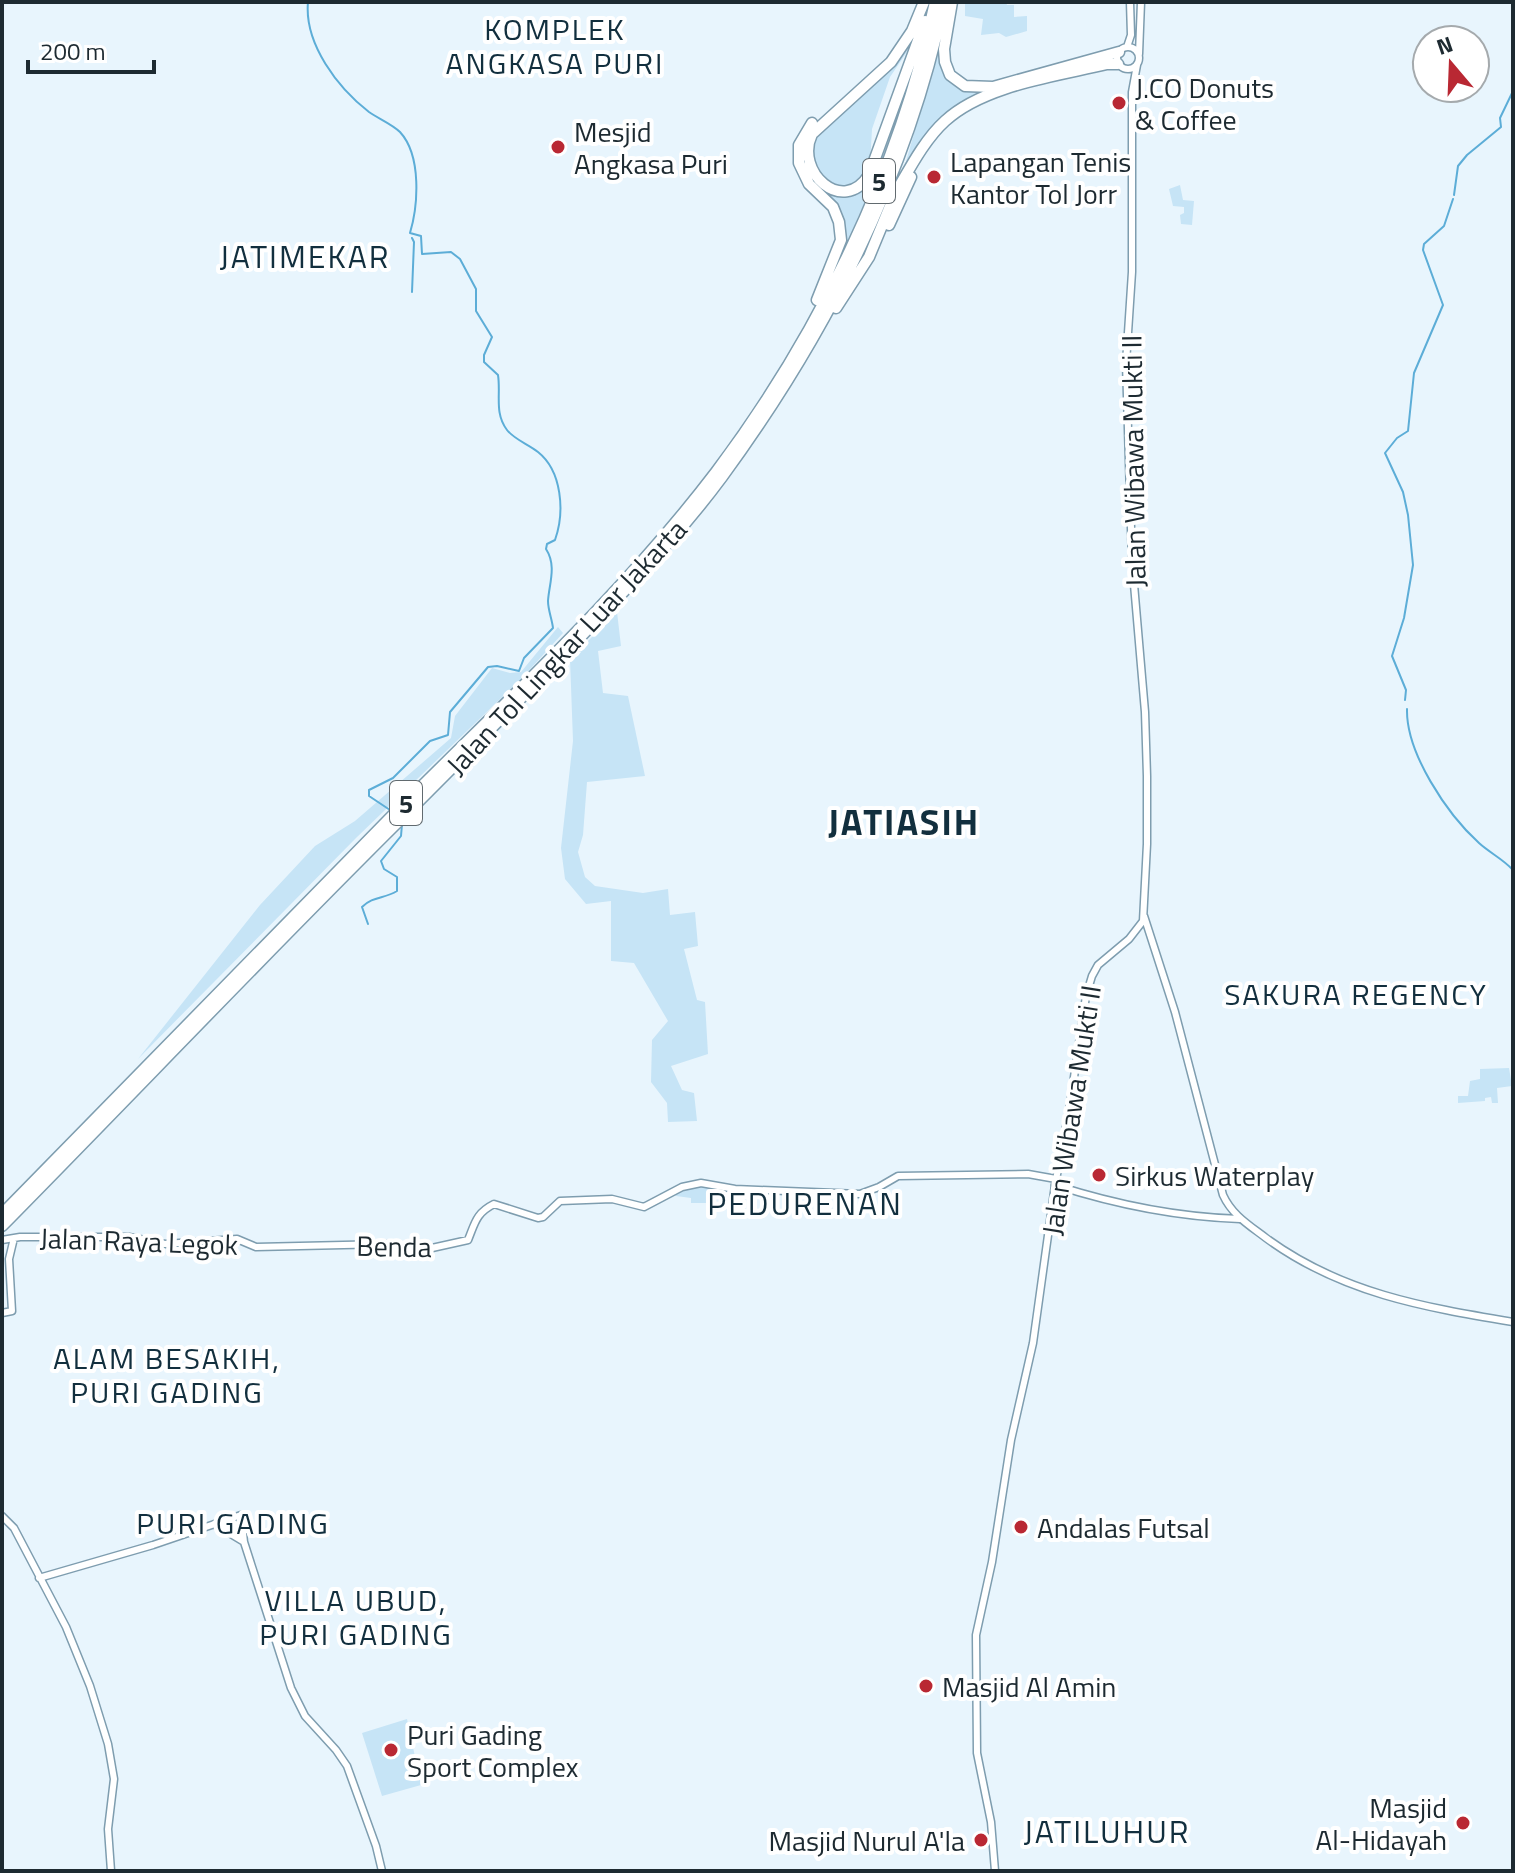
<svg xmlns="http://www.w3.org/2000/svg" width="1515" height="1873" viewBox="0 0 1515 1873" font-family="'Titillium Web',sans-serif">
<style>
.green{fill:#c6e4f6}
.lines{fill:none;stroke-linecap:round;stroke-linejoin:round}
.stream{stroke:#5cadd7;stroke-width:2}
.tertiary-casing{stroke:#7e9daf;stroke-width:9}
.secondary-casing{stroke:#7e9daf;stroke-width:9}
.motorway-casing{stroke:#7e9daf;stroke-width:13}
.tertiary{stroke:#fff;stroke-width:6}
.secondary{stroke:#fff;stroke-width:6}
.motorway{stroke:#fff;stroke-width:10}
.poi-dot{fill:#b92833;stroke:#fff;stroke-width:3}
.labels{text-anchor:middle;dominant-baseline:central;stroke-width:8;stroke-linejoin:round;paint-order:stroke}
.shield{fill:#fff;stroke:#616a6f;stroke-width:2}
.shield-label{font-size:26px;font-weight:bold;fill:#1d2a31}
.poi-label{font-size:28px;fill:#1d2a31;stroke:#fff;text-anchor:start}
.street-label{font-size:28px;fill:#1d2a31;stroke:#fff}
.neighbourhood-label{font-size:30px;letter-spacing:2px;fill:#122f3e;stroke:#fff}
.quarter-label{font-size:32px;letter-spacing:2px;fill:#122f3e;stroke:#fff}
.district-label{font-size:36px;font-weight:bold;letter-spacing:2px;fill:#122f3e;stroke:#fff}
</style>
<rect width="100%" height="100%" fill="#e8f5fd"/>
<path class="green" d="M965 2H1006L1007 5H1014V17L1027 16V31L1006 37 999 33 981 35 983 19 965 16Z
M925 13 915 40 890 77 872 129 870 165 863 179 840 189 817 177 810 140 877 80Z
M942 35 947 76 992 90 978 96 905 165Z
M804 152C805 183 822 188 848 193L879 161 882 162 843 253 842 225 808 180 800 153Z
M1180 185 1183 200 1194 201 1192 225 1181 224 1180 215 1184 213V207L1173 206 1169 189Z
M617 612 621 646 598 651 603 693 628 696 645 776 587 782 583 835 578 852 585 877 595 886 643 893 668 889 670 915 695 912 698 946 684 949 697 1000 705 1002 708 1054 671 1066 682 1090 694 1093 697 1121 668 1122 667 1103 651 1082 652 1040 668 1021 634 963 611 961V901L586 904 565 879 561 848 573 741 570 659Z
M558 627 563 633 522 678 356 838 138 1059 260 905 315 846 355 821 451 738 455 716 492 668 510 673 521 672Z
M1509 1068 1512 1086 1497 1088 1498 1103H1492L1491 1097 1485 1098V1101L1458 1103V1096H1468L1470 1081 1480 1079V1069Z
M700 1185 717 1189 716 1203H691V1198L676 1196 674 1193 685 1187Z
M407 1719 421 1785 382 1796 362 1733Z"/>
<g class="lines">
<path class="stream" d="M308 2C304 44 338 88 369 112 379 119 392 124 400 132 422 156 418 206 410 233L421 236 422 254 451 252 460 259 476 289V311L492 337 484 355V362L498 375C501 394 494 413 507 430 515 440 528 444 538 452 562 471 565 512 555 540L547 544 546 549C557 566 549 584 548 601 548 610 552 619 553 628L524 658 519 671 497 666 488 667 450 712 448 735 430 741 393 778 369 790V796L390 810
M1454 195 1458 166 1467 155 1501 127 1500 118 1513 91
M412 292 414 242 412 238
M1405 700 1406 690 1392 656 1404 618 1413 565 1408 515 1403 492 1385 453 1397 438 1408 431 1414 373 1443 305 1423 250 1424 244 1444 226 1453 199
M1407 709C1406 753 1447 814 1479 843 1490 853 1503 859 1513 870
M368 924 362 907C373 896 384 899 397 891V877L384 869 381 861 401 836 402 824"/>
<defs>
<path id="tertiary" d="M1055 1185C1114 1204 1178 1217 1240 1219
M2 1240 20 1237H129L165 1244 237 1239 256 1247 387 1244 414 1252 468 1240C475 1223 476 1213 494 1204L538 1218 543 1217 560 1201 612 1199 644 1207 682 1187 701 1183 735 1189 860 1194 879 1187 898 1176 1028 1174 1056 1179
M2 1313 12 1311 9 1259 14 1238
M2 1516 14 1528 66 1627 90 1686 108 1744 114 1779 108 1829 111 1871
M214 1524 244 1542
M39 1578 153 1545 241 1515 244 1542 291 1688 305 1716 336 1750 347 1766 376 1846 382 1871"/>
<path id="secondary" d="M1117 58a11 11 0 1 1 22 0a11 11 0 1 1-22 0Z
M1127 47 1131 35 1130 2
M1139 54 1141 2
M1144 916 1175 1012 1223 1195C1232 1215 1249 1225 1266 1238 1341 1293 1423 1307 1513 1322
M995 1871 991 1822 977 1753 976 1635 992 1562 1011 1440 1033 1343 1055 1185 1069 1111 1086 996 1092 976 1098 965 1129 939 1143 921 1147 844V776L1145 712 1132 561 1126 363 1132 272V92L1137 65"/>
<path id="motorway" d="M924 2 912 31 891 62 812 134C794 172 843 216 869 175L925 21
M952 2 944 49 945 62 950 75 965 86 993 87 1119 52
M812 123 799 145V163L809 184 833 207 839 222 841 240 817 300
M896 192C910 168 925 139 945 121 984 85 1057 76 1107 64H1118
M889 225 911 177
M836 308 869 257 893 199
M2 1214C131 1082 260 950 390 818 501 706 620 598 716 472 819 335 899 171 935 2
M2 1226C135 1091 265 954 399 821 470 750 540 680 609 607 648 566 688 523 722 477 826 335 908 174 944 2"/>
</defs>
<use href="#tertiary" class="tertiary-casing"/>
<use href="#secondary" class="secondary-casing"/>
<use href="#motorway" class="motorway-casing"/>
<use href="#tertiary" class="tertiary"/>
<use href="#secondary" class="secondary"/>
<use href="#motorway" class="motorway"/>
</g>
<g class="poi-dot">
<circle cx="1119" cy="103" r="8"/>
<circle cx="558" cy="147" r="8"/>
<circle cx="934" cy="177" r="8"/>
<circle cx="1099" cy="1175" r="8"/>
<circle cx="1021" cy="1527" r="8"/>
<circle cx="926" cy="1686" r="8"/>
<circle cx="391" cy="1750" r="8"/>
<circle cx="1463" cy="1823" r="8"/>
<circle cx="981" cy="1840" r="8"/>
</g>
<g class="labels">
<g class="shield">
<rect x="863" y="159" width="32" height="44" rx="6"/>
<rect x="390" y="781" width="32" height="44" rx="6"/>
</g>
<g class="shield-label">
<text x="879" y="181">5</text>
<text x="406" y="803">5</text>
</g>
<g class="poi-label">
<text x="1135" y="87">J.CO Donuts<tspan x="1135" dy="32">&amp; Coffee</tspan></text>
<text x="574" y="131">Mesjid<tspan x="574" dy="32">Angkasa Puri</tspan></text>
<text x="950" y="161">Lapangan Tenis<tspan x="950" dy="32">Kantor Tol Jorr</tspan></text>
<text x="1115" y="1175">Sirkus Waterplay</text>
<text x="1037" y="1527">Andalas Futsal</text>
<text x="942" y="1686">Masjid Al Amin</text>
<text x="407" y="1734">Puri Gading<tspan x="407" dy="32">Sport Complex</tspan></text>
<text x="1447" y="1807" text-anchor="end">Masjid<tspan x="1447" dy="32">Al-Hidayah</tspan></text>
<text x="965" y="1840" text-anchor="end">Masjid Nurul A'la</text>
</g>
<g class="street-label">
<text transform="translate(1133 461) rotate(-91)">Jalan Wibawa Mukti II</text>
<text transform="translate(566 647) rotate(-47)">Jalan Tol Lingkar Luar Jakarta</text>
<text transform="translate(1071 1110) rotate(-81)">Jalan Wibawa Mukti II</text>
<text transform="translate(139 1241) rotate(2)">Jalan Raya Legok</text>
<text transform="translate(394 1246) rotate(1)">Benda</text>
</g>
<g class="neighbourhood-label">
<text x="555" y="29">KOMPLEK<tspan x="555" dy="34">ANGKASA PURI</tspan></text>
<text x="1356" y="994">SAKURA REGENCY</text>
<text x="167" y="1358">ALAM BESAKIH,<tspan x="167" dy="34">PURI GADING</tspan></text>
<text x="233" y="1523">PURI GADING</text>
<text x="356" y="1600">VILLA UBUD,<tspan x="356" dy="34">PURI GADING</tspan></text>
</g>
<g class="quarter-label">
<text x="305" y="256">JATIMEKAR</text>
<text x="805" y="1203">PEDURENAN</text>
<text x="1107" y="1831">JATILUHUR</text>
</g>
<g class="district-label">
<text x="904" y="821">JATIASIH</text>
</g>
</g>
<rect width="1515" height="1873" fill="none" stroke="#1d2a31" stroke-width="8"/>
<g transform="translate(1451 64) rotate(341)"><circle r="38" fill="#ffffff" stroke="#a5aaad" stroke-width="2"/>
<path d="M0-6L14 30L0 20L-14 30Z" fill="#b92833"/>
<text y="-12" font-size="22" font-weight="bold" text-anchor="middle" fill="#1d2a31">N</text>
</g>
<path d="M28 60v12h126v-12" fill="none" stroke="#1d2a31" stroke-width="4"/>
<text x="40" y="60" font-size="24" fill="#1d2a31" stroke="#ffffff" stroke-width="6" paint-order="stroke">200 m</text>
</svg>
